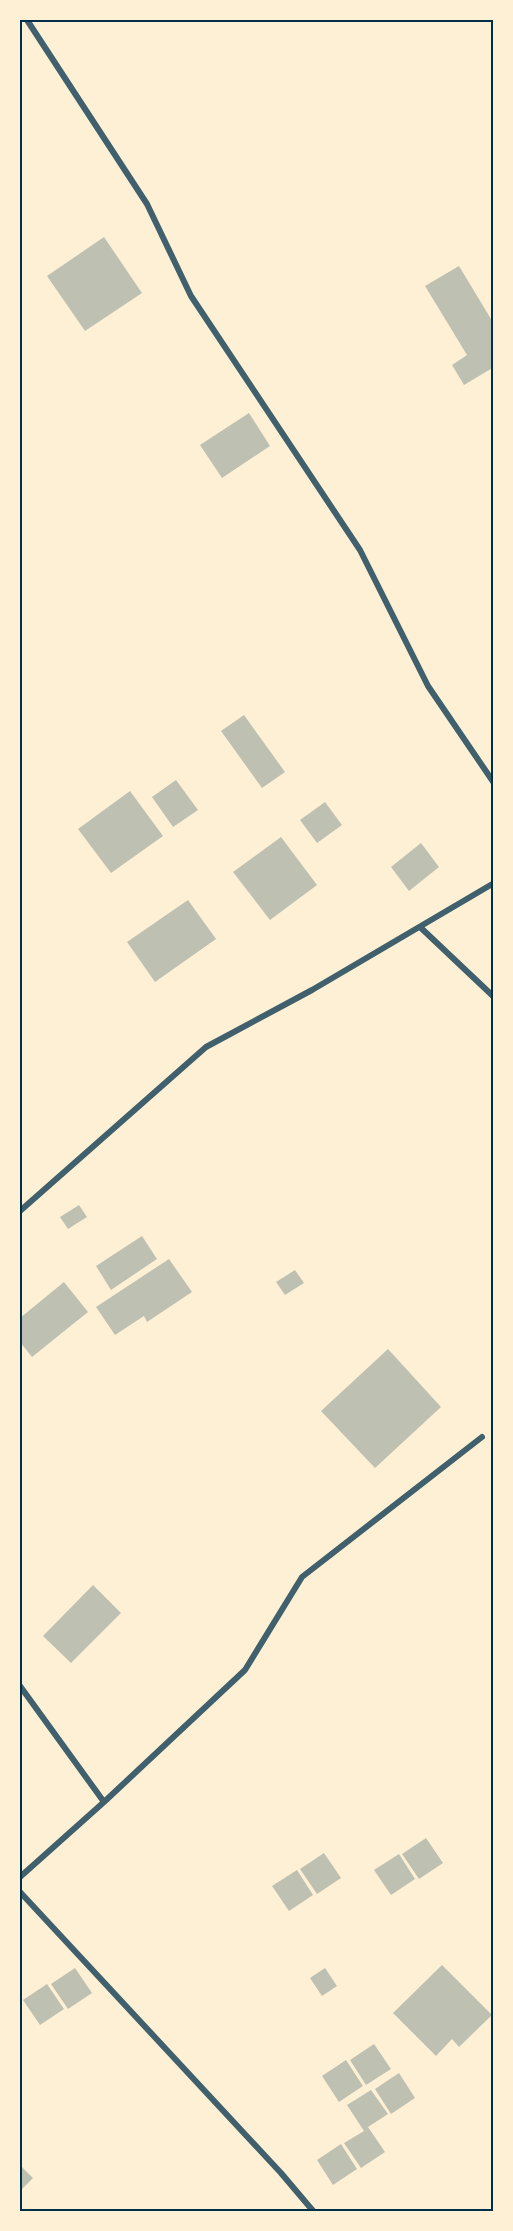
<svg xmlns="http://www.w3.org/2000/svg" width="513" height="2231" viewBox="0 0 513 2231" font-family="Lato,sans-serif">
<style>
.building{fill:#bec0b2}
.lines{fill:none;stroke-linecap:round;stroke-linejoin:round}
.minor{stroke:#3f606c;stroke-width:6}
.neatline{fill:none;stroke:#003049;stroke-width:2}
</style>
<rect width="100%" height="100%" fill="#fdf0d5"/>
<path class="building" d="M104 237 142 293 85 331 47 276Z
M459 266 494 324V367L464 385 452 365 467 355 425 286Z
M249 413 270 446 222 478 200 445Z
M244 715 285 772 262 788 221 731Z
M176 780 198 810 173 827 152 797Z
M130 791 163 836 111 873 78 829Z
M325 802 342 825 317 843 300 820Z
M281 837 317 885 270 920 233 872Z
M421 843 439 867 409 891 391 867Z
M188 900 216 939 155 982 127 942Z
M79 1205 87 1217 68 1229 60 1217Z
M142 1236 157 1259 111 1290 96 1266Z
M169 1259 192 1292 147 1322 144 1316 115 1335 96 1307Z
M295 1270 304 1283 285 1295 276 1282Z
M64 1282 88 1312 32 1357 20 1342V1318Z
M388 1349 441 1407 375 1468 321 1411Z
M93 1585 121 1613 71 1663 43 1636Z
M426 1838 443 1863 419 1879 402 1854Z
M324 1853 341 1878 317 1894 300 1869Z
M399 1854 415 1879 391 1895 374 1870Z
M297 1870 313 1895 289 1911 272 1886Z
M442 1965 492 2015 459 2047 452 2039 436 2056 393 2013Z
M75 1968 92 1993 68 2009 51 1984Z
M325 1968 337 1986 322 1996 310 1978Z
M47 1984 64 2009 40 2025 23 2000Z
M374 2044 391 2069 366 2085 350 2060Z
M346 2060 363 2086 339 2102 322 2076Z
M399 2073 415 2098 391 2114 375 2089Z
M371 2090 388 2114 368 2127 385 2152 361 2168 344 2143 364 2131 347 2105Z
M341 2144 357 2169 333 2185 317 2160Z
M20 2165 33 2178 20 2191Z"/>
<g class="lines">
<path class="minor" d="M27 20 147 204 191 296 360 550 428 686 494 783
M420 927 494 997
M20 1211 206 1047 312 990 494 883
M20 1686 104 1802
M20 1877 104 1802 245 1670 302 1577 482 1437
M20 1892 281 2173 314 2212"/>
</g>
<rect width="513" height="2231" fill="none" stroke="#fdf0d5" stroke-width="42"/>
<rect x="21" y="21" width="471" height="2189" class="neatline"/>
</svg>
